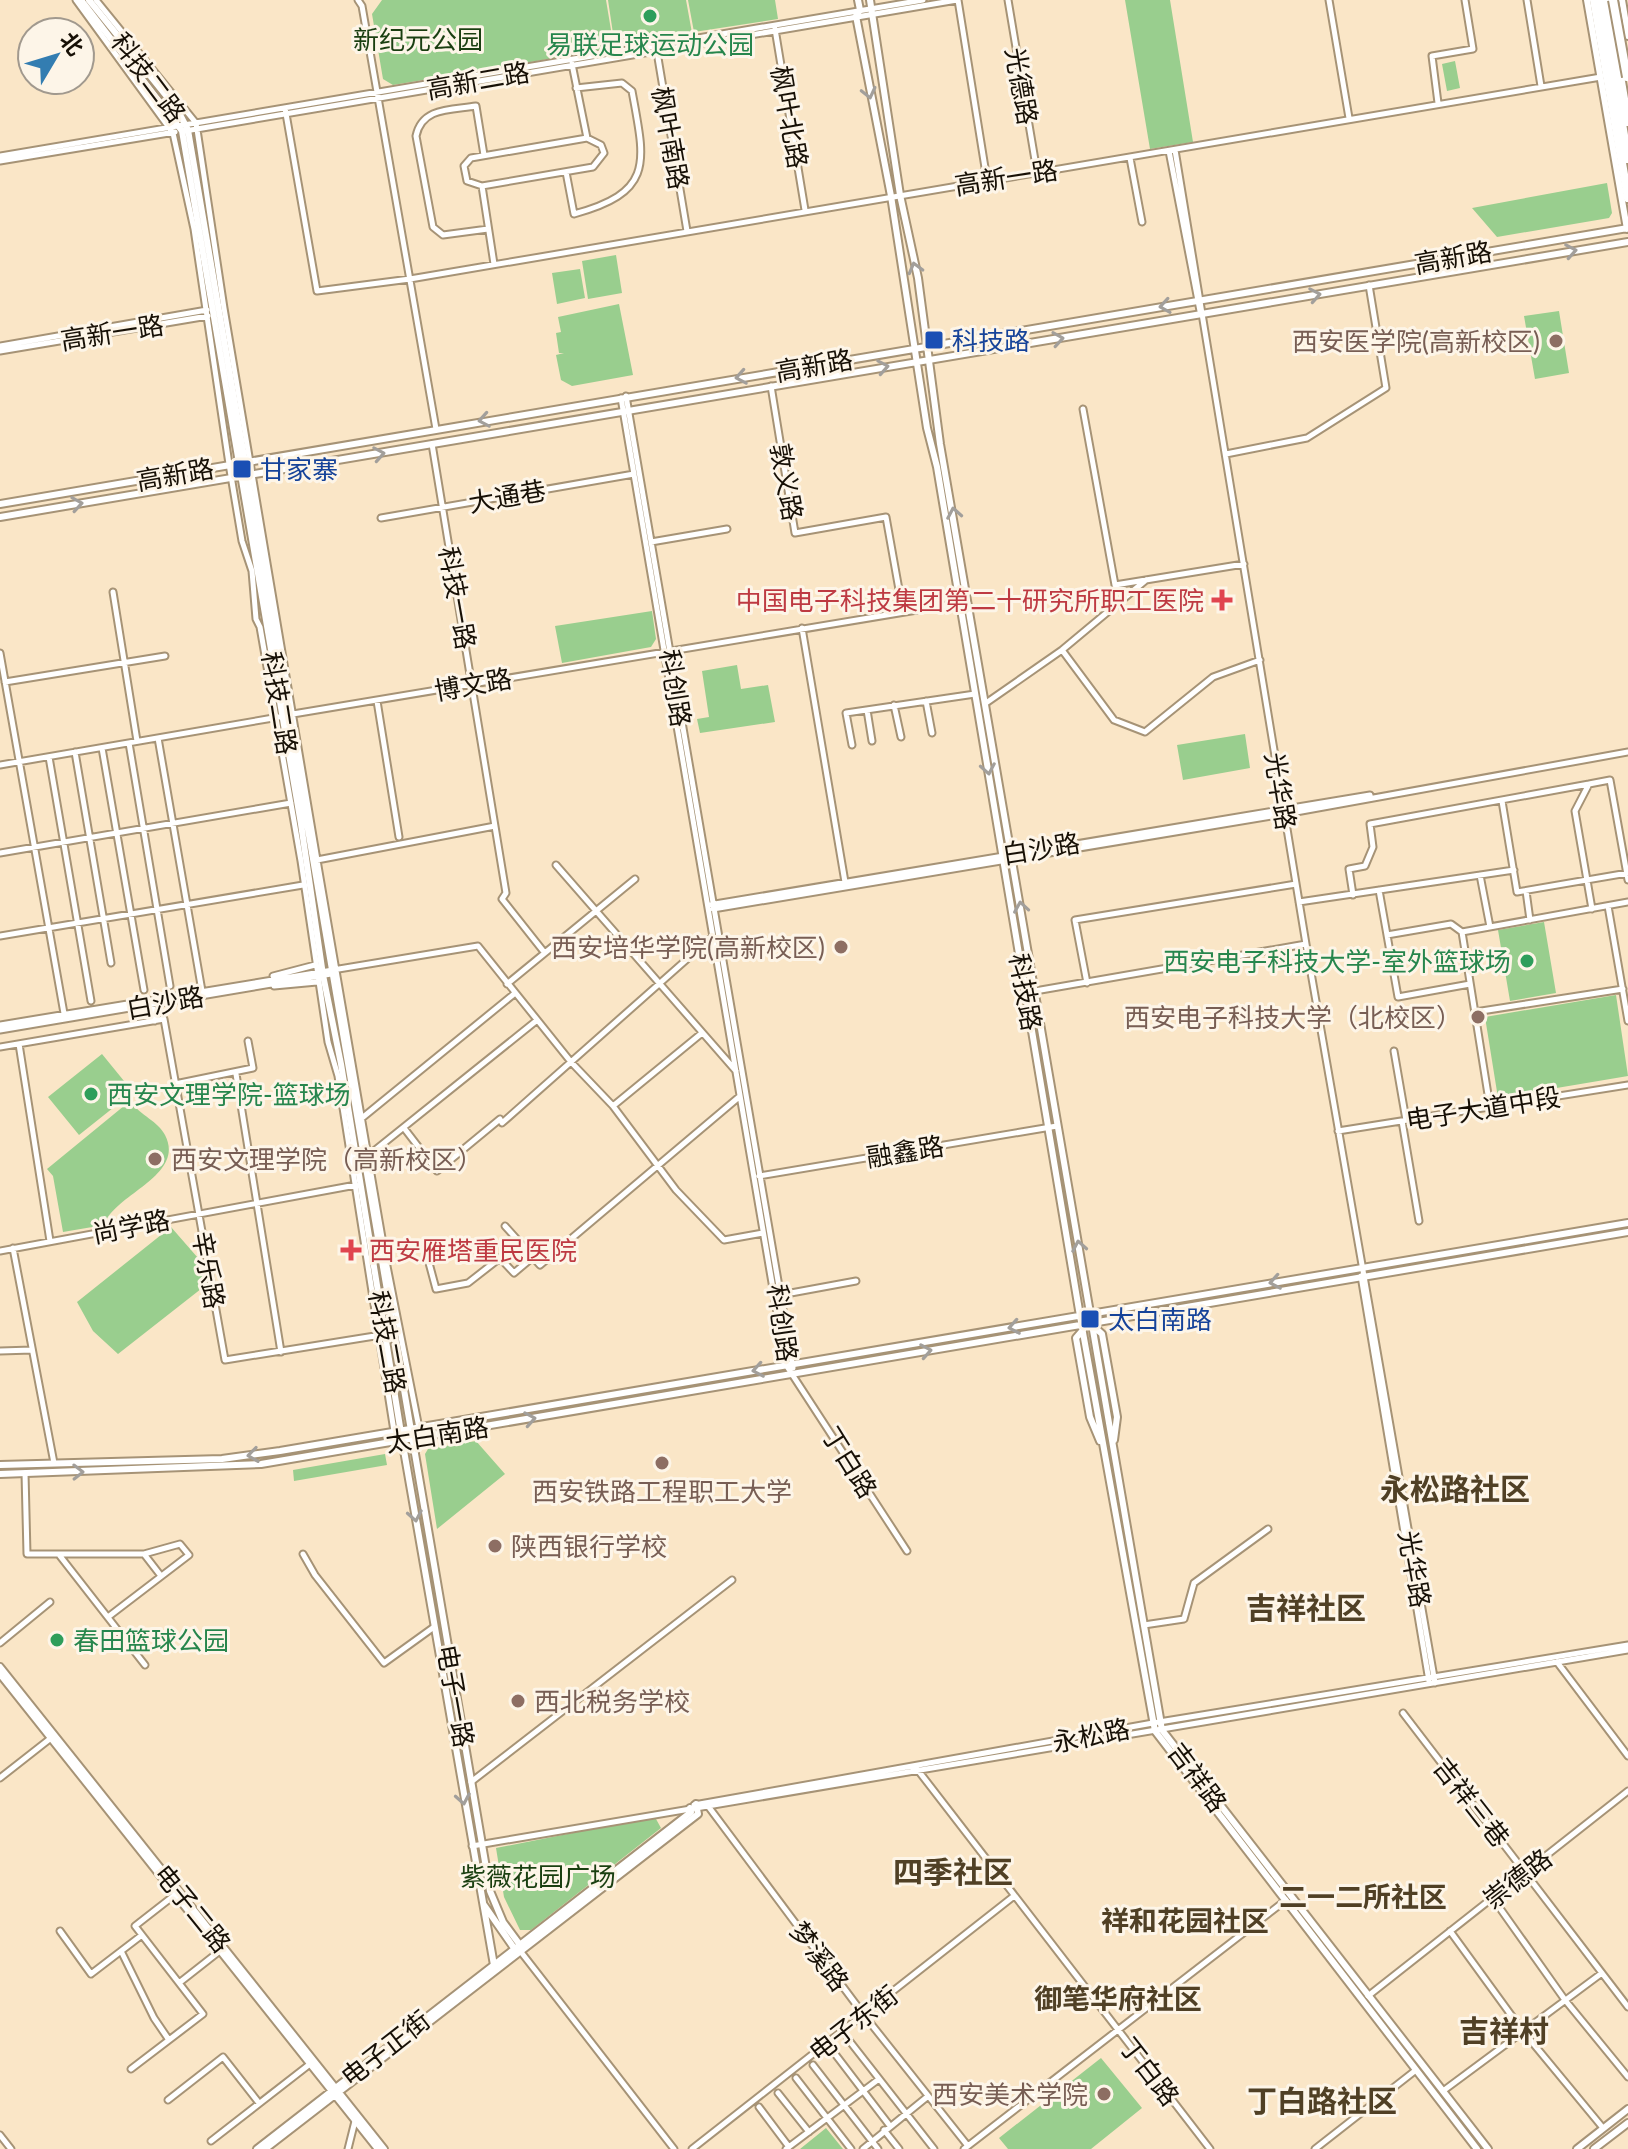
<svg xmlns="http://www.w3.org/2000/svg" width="1628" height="2149" viewBox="0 0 1628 2149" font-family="Lato,'Noto Sans SC',sans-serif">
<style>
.green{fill:#99ce8e}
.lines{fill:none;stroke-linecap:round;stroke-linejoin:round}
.minor-casing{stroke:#a69376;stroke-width:9}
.major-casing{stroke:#a69376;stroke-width:10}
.highway-casing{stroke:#a69376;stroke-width:12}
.minor{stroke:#fff;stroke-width:5}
.major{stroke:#fff;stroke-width:6}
.highway{stroke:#fff;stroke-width:8}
.highway-bridge-casing{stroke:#a69376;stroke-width:12;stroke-linecap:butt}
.highway-bridge{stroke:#fff;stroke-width:8}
.oneway{stroke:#a29f9b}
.leisure-dot{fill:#2e9e5b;stroke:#fdf5e8;stroke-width:3}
.transit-dot{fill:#1a4fb4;stroke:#fdf5e8;stroke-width:3}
.education-dot{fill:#8d6e63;stroke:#fdf5e8;stroke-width:3}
.health-dot{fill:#e0444e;stroke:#fdf5e8;stroke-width:3}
.labels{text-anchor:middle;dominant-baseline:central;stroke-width:6;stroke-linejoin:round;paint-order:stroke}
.park-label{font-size:26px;fill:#1a3f11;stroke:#fdf5e8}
.leisure-label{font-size:26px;fill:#27864d;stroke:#fdf5e8;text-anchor:start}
.street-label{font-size:26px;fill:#171006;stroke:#fdf5e8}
.transit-label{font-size:26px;fill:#164399;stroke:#fdf5e8;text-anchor:start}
.education-label{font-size:26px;fill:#785e54;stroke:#fdf5e8;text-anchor:end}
.health-label{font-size:26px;fill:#be3a42;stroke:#fdf5e8;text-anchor:end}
.neighbourhood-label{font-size:28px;font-weight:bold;fill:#504025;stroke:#fdf5e8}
.quarter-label{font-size:30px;font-weight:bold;fill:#504025;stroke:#fdf5e8}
</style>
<rect width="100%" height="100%" fill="#fae6c7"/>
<path class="green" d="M382 0H606L614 48 393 85 383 79 372 14Z
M608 0H686L692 33 615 47Z
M688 0H775L778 19 694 32Z
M1125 0H1170L1193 142 1150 149Z
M1455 61 1460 88 1447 91 1442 64Z
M1607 183 1612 213 1609 218 1497 237 1472 208Z
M616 255 622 293 588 299 582 261Z
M580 269 585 298 557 304 552 273Z
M619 304 633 375 572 386 561 380 556 355 564 353H559L556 333 561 332 558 317Z
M1559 311 1569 373 1535 379 1524 316Z
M652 611 656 639 651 647 562 663 555 626Z
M737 665 741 689 768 685 775 722 700 733 697 719 709 717 702 671Z
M1245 734 1250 768 1183 780 1177 745Z
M1544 922 1556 993 1510 1001 1498 930Z
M1616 995 1628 1076 1498 1098 1485 1017Z
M102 1054 133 1092 79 1135 48 1097Z
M130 1101C141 1116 158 1121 165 1135 186 1176 114 1194 104 1225L63 1232 53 1176 47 1169Z
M171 1227 198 1258 206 1285 118 1354 93 1331 77 1302Z
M476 1441 505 1474 437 1529 425 1454 428 1449Z
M385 1454 387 1465 294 1481 293 1470Z
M648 1818 656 1819 661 1828 531 1930H520L504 1897 496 1848Z
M1101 2058 1142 2108 1091 2149H1008L999 2138Z
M826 2128 843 2149H800Z"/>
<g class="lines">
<defs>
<path id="minor" d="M76 0 173 133 194 229 229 464 242 541 252 571 256 619 260 627 301 861 328 1042 338 1076 394 1431
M96 0 196 123 224 308 317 860 386 1261 419 1428
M358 0 362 6 436 429
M958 0 987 180
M1008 0 1037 172
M1329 0 1349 118
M1527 0 1541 86
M775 29 805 210
M656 46 687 231
M572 64 587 138
M1438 103 1432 56 1473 49 1465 0
M285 108 317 291 410 279 1601 77
M185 131 957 0
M587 138 601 145 604 153 593 167 482 186 467 181 464 166 471 158Z
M1175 150 1306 944 1435 1683
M1169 151 1200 311
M484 155 476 106C451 110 422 107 416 136L433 227 443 235 488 229
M0 156 923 0
M1130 158 1142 222
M0 161 175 132
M566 172 574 214C655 192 645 162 632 91L622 83 576 88
M482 186 494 264
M0 346 207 310
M0 351 208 316
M771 386 795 533 886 517 903 612
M626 396 793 1368
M621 398 786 1365 907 1551
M1083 409 1115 585 1244 564
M432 444 506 893 502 899 544 952
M1226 454 1307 438 1386 388 1369 285
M381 518 634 474
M651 542 727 529
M113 592 137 741
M802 628 845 882
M1062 650 1114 720 1145 732 1213 677 1260 660
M0 653 65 1019
M5 682 165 656
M377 701 399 837
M926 701 932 733
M986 703 1062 650 1146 580
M894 705 901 737
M867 710 872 741
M293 714 947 605
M158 738 202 991
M129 743 170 986
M852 745 846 713 975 694
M102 748 144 990
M75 752 111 963
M49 757 91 1001
M0 765 279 717
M1502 801 1517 892 1628 873
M0 853 291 803
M317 860 495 826
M556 865 736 1071
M1480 875 1490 927
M1379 890 1398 997 1470 984
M1526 891 1530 920
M1353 895 1349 869 1365 866 1373 847 1370 824 1589 784
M1299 902 1514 870
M709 905 1370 795
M1608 906 1628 1021
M713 909 1296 812 1628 752
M1592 909 1575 811 1589 784 1610 780 1628 880
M1462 932 1490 1107
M1387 935 1451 924 1462 932 1628 902
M0 936 303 885
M273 976 315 965
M1087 983 1075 920 1296 884
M507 984 635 879
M274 986 317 982
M1035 991 1306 944
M152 1004 155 1021
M1475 1012 1623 989
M0 1025 478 946 571 1062 613 1106 676 1190 724 1240 763 1233
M0 1030 331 974
M19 1044 50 1241
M0 1047 164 1019 225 1360 381 1335
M1394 1051 1406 1120
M236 1074 281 1352
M175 1084 253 1068 248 1041
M613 1106 702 1033
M362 1118 514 994
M1402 1121 1419 1221
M404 1128 437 1171 500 1119 502 1123 712 937
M1338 1131 1628 1085
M369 1155 536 1021
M759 1176 1057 1126
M505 1226 540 1265 739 1097
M13 1248 54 1463
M425 1248 436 1289 468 1283 500 1258 514 1273 533 1257
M0 1251 356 1185
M1361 1276 1429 1681
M780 1295 856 1281
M0 1351 32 1350
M25 1473 27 1554H144L161 1576
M303 1554 315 1575 384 1663 434 1627
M60 1556 145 1665
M108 1617 189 1555 180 1544 144 1554
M1144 1625 1184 1619 1194 1583 1268 1529
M0 1643 50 1602
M1557 1662 1628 1756
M1403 1713 1628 2007
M917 1769 1210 2149
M0 1778 51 1738
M471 1782 732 1580
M694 1805 1153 1723 1628 1645
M708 1806 864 2015 968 2146
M472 1846 1628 1650
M1492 1897 1565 2000 1628 2077
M60 1931 91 1974 142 1935
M1450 1931 1522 2030 1603 2128
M121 1951 154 2018 169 2040
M521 1952 674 2149
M179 1983 221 1950
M1368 1996 1628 1791
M848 2039 934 2149
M832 2050 890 2126
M813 2065 878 2149
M131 2069 203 2014 135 1926 176 1894
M796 2078 851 2149
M1443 2091 1602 1973
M778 2093 809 2132
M168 2100 223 2057 259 2103
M759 2107 789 2147
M884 2130 899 2149
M0 2135 11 2149
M211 2141 310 2064
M348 2149 355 2121
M692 2149 1014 1896
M786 2149 879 2079
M863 2149 927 2097
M964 2149 1286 1900
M1315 2149 1416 2070"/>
<path id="major" d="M81 0 182 131 301 824 323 975 341 1064 402 1439 495 1971
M89 0 177 109 188 130 490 1891 503 1922 520 1945
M858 0 860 10 856 16 891 196 927 428 937 467 1080 1316 1155 1731 1477 2149
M870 0 900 195 918 278 940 444 1162 1730 1488 2149
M1587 0 1627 229
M1622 0 1628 36
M0 504 1628 228
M0 517 1628 242
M1093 1326 1102 1334 1117 1417 1114 1440
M1083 1330 1076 1338 1090 1417 1100 1441
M0 1465 222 1459 280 1451 1628 1223
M0 1474 261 1464 1628 1232
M0 1667 384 2149
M0 1674 378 2149
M484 1905 514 1948
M257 2149 691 1812 690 1808
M265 2149 698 1814 696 1804
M1577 2149 1628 2109
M1594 2149 1628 2123"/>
<path id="highway" d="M1594 0 1628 198
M1601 0 1628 159
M1607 0 1628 122"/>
</defs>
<use href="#minor" class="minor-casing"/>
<use href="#major" class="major-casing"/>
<use href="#highway" class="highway-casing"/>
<use href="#minor" class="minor"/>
<use href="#major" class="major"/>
<use href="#highway" class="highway"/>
<defs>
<path id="highway-bridge" d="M1613 0 1627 77"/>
</defs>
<use href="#highway-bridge" class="highway-bridge-casing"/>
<use href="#highway-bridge" class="highway-bridge"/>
</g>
<defs><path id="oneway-chevron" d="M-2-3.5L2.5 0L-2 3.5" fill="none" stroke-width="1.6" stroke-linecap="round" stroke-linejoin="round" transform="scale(2)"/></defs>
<g class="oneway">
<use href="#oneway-chevron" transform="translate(869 93) rotate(77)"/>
<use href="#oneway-chevron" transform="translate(1571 251) rotate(-10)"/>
<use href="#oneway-chevron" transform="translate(915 268) rotate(-105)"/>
<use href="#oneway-chevron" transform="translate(1315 295) rotate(-10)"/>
<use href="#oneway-chevron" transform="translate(1165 306) rotate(171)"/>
<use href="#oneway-chevron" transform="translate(1058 339) rotate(-9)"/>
<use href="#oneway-chevron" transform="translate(883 367) rotate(-10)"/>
<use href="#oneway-chevron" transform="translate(741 377) rotate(170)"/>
<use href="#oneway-chevron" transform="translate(484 420) rotate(170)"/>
<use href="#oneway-chevron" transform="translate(379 454) rotate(-10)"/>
<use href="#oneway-chevron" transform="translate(77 504) rotate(-9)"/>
<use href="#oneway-chevron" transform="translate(954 513) rotate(-100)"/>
<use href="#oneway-chevron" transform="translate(988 769) rotate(80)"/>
<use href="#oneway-chevron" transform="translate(1021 907) rotate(-99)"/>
<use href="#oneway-chevron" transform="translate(1079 1246) rotate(-100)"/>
<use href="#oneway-chevron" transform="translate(1275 1282) rotate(170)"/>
<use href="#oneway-chevron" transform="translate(1014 1327) rotate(170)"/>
<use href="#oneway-chevron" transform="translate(926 1351) rotate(-10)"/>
<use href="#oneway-chevron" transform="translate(758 1370) rotate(170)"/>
<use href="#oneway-chevron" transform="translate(530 1419) rotate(-10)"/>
<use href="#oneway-chevron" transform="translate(253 1455) rotate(172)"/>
<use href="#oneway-chevron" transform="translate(78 1472) rotate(-1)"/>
<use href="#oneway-chevron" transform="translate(415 1516) rotate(80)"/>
<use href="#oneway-chevron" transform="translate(463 1799) rotate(80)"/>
</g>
<g class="leisure-dot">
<circle cx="650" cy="16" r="8"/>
<circle cx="1527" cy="961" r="8"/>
<circle cx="91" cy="1094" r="8"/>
<circle cx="57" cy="1640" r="8"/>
</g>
<g class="transit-dot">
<rect x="924" y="330" width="20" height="20" rx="4"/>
<rect x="232" y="459" width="20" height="20" rx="4"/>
<rect x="1080" y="1309" width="20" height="20" rx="4"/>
</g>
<g class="education-dot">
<circle cx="1556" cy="341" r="8"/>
<circle cx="841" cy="947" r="8"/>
<circle cx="1478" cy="1017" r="8"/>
<circle cx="155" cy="1159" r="8"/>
<circle cx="662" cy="1463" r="8"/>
<circle cx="495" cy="1546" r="8"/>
<circle cx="518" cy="1701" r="8"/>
<circle cx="1104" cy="2094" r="8"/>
</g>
<g class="health-dot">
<path d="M1218 588h8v8h8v8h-8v8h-8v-8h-8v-8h8z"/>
<path d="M347 1238h8v8h8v8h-8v8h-8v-8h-8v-8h8z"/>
</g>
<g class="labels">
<g class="park-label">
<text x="418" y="39">新纪元公园</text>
<text x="538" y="1876">紫薇花园广场</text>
</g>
<g class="leisure-label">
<text x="650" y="44" text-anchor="middle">易联足球运动公园</text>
<text x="1511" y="961" text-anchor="end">西安电子科技大学-室外篮球场</text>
<text x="107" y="1094">西安文理学院-篮球场</text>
<text x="73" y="1640">春田篮球公园</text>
</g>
<g class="street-label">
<text transform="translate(149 77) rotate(53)">科技二路</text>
<text transform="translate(478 80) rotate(-10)">高新二路</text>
<text transform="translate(1022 86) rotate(80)">光德路</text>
<text transform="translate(790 117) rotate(80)">枫叶北路</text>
<text transform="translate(671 138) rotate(80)">枫叶南路</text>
<text transform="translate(1006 177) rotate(-9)">高新一路</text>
<text transform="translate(1453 257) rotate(-10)">高新路</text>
<text transform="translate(112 332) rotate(-9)">高新一路</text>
<text transform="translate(814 365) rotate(-10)">高新路</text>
<text transform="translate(175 474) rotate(-10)">高新路</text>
<text transform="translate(787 482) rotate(80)">敦义路</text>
<text transform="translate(507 496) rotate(-10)">大通巷</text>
<text transform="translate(458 598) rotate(80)">科技一路</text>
<text transform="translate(473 684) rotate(-10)">博文路</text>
<text transform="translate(676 688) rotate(81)">科创路</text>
<text transform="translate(280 703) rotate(81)">科技二路</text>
<text transform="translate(1281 791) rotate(81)">光华路</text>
<text transform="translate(1041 848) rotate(-9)">白沙路</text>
<text transform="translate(1026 992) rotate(80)">科技路</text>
<text transform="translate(165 1002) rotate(-10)">白沙路</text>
<text transform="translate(1483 1108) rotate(-9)">电子大道中段</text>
<text transform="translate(905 1151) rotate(-9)">融鑫路</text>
<text transform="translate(131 1226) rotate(-11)">尚学路</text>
<text transform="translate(209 1270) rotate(80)">辛乐路</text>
<text transform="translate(783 1323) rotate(82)">科创路</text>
<text transform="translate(388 1342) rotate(80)">科技二路</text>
<text transform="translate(437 1434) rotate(-9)">太白南路</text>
<text transform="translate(850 1462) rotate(58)">丁白路</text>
<text transform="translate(1415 1569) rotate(80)">光华路</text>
<text transform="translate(456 1696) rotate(80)">电子一路</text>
<text transform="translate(1091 1735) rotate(-11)">永松路</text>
<text transform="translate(1198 1777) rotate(53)">吉祥路</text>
<text transform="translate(1472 1802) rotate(52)">吉祥三巷</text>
<text transform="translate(1517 1878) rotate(-38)">崇德路</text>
<text transform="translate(193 1908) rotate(51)">电子二路</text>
<text transform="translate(820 1956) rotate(53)">梦溪路</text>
<text transform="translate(853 2023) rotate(-38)">电子东街</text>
<text transform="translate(385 2048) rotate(-38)">电子正街</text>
<text transform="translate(1150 2071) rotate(52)">丁白路</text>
</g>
<g class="transit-label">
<text x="952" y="340">科技路</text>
<text x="260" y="469">甘家寨</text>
<text x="1108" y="1319">太白南路</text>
</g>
<g class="education-label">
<text x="1540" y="341">西安医学院(高新校区)</text>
<text x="825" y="947">西安培华学院(高新校区)</text>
<text x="1462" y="1017">西安电子科技大学（北校区）</text>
<text x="171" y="1159" text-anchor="start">西安文理学院（高新校区）</text>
<text x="662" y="1491" text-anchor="middle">西安铁路工程职工大学</text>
<text x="511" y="1546" text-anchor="start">陕西银行学校</text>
<text x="534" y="1701" text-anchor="start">西北税务学校</text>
<text x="1088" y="2094">西安美术学院</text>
</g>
<g class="health-label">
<text x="1204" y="600">中国电子科技集团第二十研究所职工医院</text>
<text x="369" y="1250" text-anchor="start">西安雁塔重民医院</text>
</g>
<g class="neighbourhood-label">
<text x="1363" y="1896">二一二所社区</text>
<text x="1185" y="1920">祥和花园社区</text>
<text x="1118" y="1998">御笔华府社区</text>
</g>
<g class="quarter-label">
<text x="1455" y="1488">永松路社区</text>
<text x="1306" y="1607">吉祥社区</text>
<text x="953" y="1871">四季社区</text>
<text x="1504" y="2030">吉祥村</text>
<text x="1322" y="2100">丁白路社区</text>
</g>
</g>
<g transform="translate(56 56) rotate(52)"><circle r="38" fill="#fdf5e8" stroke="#a1998e" stroke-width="2"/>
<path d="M0-6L14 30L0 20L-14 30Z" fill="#337db1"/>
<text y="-12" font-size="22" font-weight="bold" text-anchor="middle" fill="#171006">北</text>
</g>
</svg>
